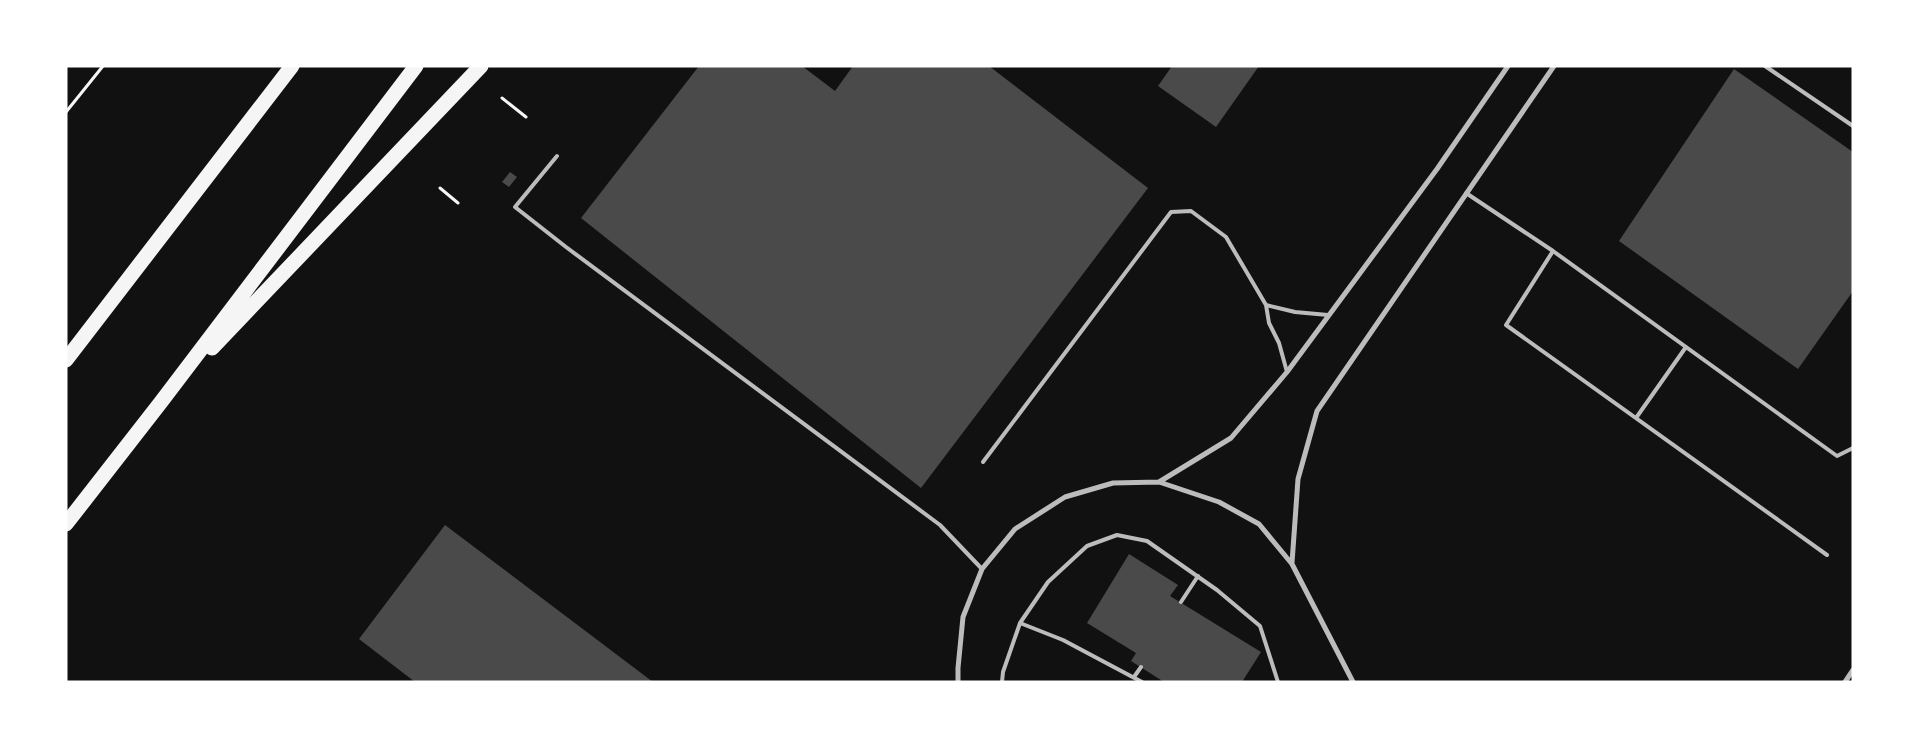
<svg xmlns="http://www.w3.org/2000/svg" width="1919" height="748" viewBox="0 0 1919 748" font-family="Spectral,serif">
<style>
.building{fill:#4a4a4a}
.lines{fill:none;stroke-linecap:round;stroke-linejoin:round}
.path{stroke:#f5f5f5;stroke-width:3}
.service{stroke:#bcbcbc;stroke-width:4}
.minor{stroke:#bcbcbc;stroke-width:5}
.motorway{stroke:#f5f5f5;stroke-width:15}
</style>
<rect width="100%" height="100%" fill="#111"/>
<path class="building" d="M699 66H802L835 91 853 66H989L1148 188 921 488 581 218Z
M1172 66H1259L1216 127 1158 86Z
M1734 69 1853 152V291L1798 369 1619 241Z
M510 172 517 177 509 187 502 182Z
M445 525 653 682H415L359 639Z
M1129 554 1178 585 1170 596 1261 652 1242 682H1164L1131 661 1136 653 1087 623Z"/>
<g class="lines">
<path class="path" d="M502 98 526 117
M66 112 103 66
M440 188 458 203"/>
<path class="service" d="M1765 66 1853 126
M557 156 515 207 566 247 940 525 982 569
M1466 193 1553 251 1837 456 1853 448
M1553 251 1506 325 1827 555
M1266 305 1295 312 1328 315
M1636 418 1686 347
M983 462 1171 212 1191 211 1226 237 1266 305 1269 323 1279 343 1287 372
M1181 602 1198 576
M1020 623 1063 640 1142 682
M1134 677 1141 667
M1002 682 1003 672 1020 623 1048 582 1087 546 1117 535 1147 541 1217 590 1260 626 1278 682"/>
<path class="minor" d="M1159 482 1231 438 1287 372 1437 169 1508 66
M1292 563 1298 479 1317 411 1554 66
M958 682V668L963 617 982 569 1015 529 1065 497 1113 483 1159 482 1219 502 1259 524 1292 564 1353 682
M1845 682 1853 670"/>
<path class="motorway" d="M212 348 481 66
M66 360 292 66
M66 524 161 402 416 66"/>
</g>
<rect width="1919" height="748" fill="none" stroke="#ffffff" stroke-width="135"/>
</svg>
